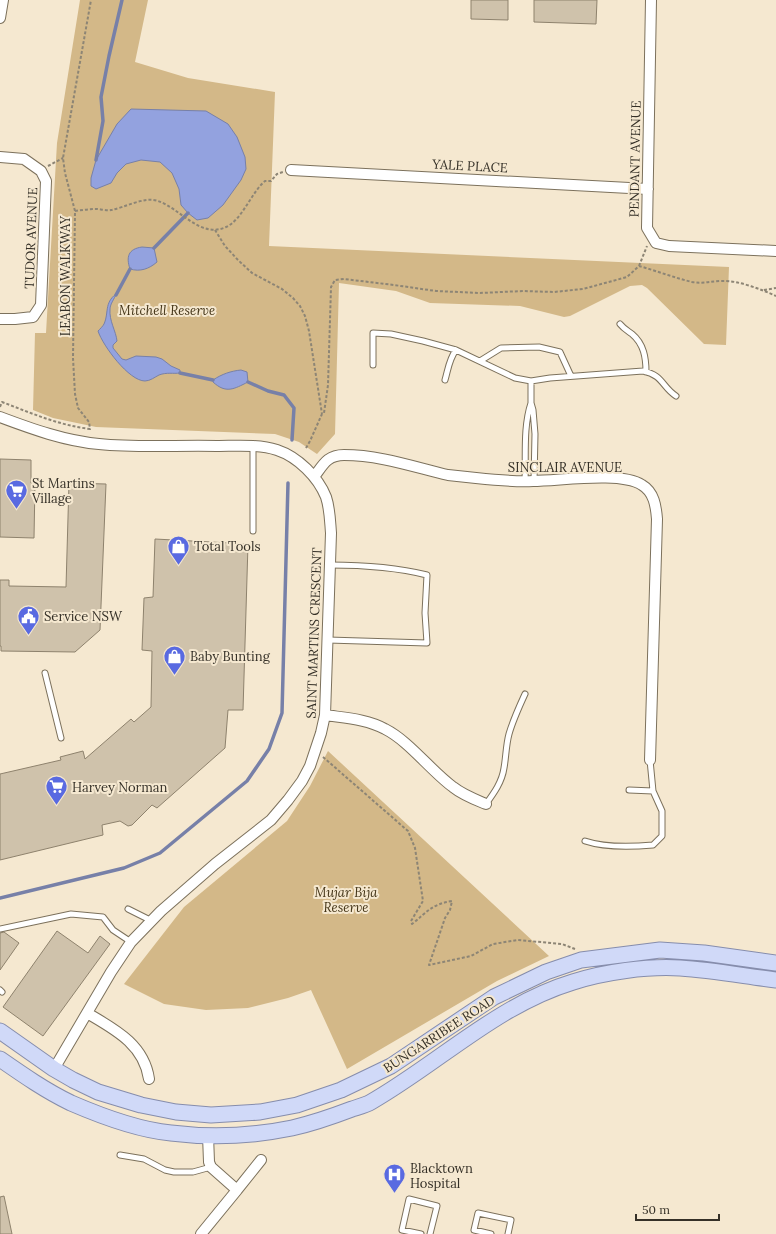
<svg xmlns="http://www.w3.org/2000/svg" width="776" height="1234" viewBox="0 0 776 1234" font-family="Lora,serif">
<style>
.green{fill:#d3b888}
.water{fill:#93a2df;stroke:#7780a8}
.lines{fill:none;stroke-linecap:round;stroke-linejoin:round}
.stream{stroke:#7780a8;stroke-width:3.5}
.building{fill:#cfc2ab;stroke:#8e826d}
.lane-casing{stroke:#7c715c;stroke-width:7}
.street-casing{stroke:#7c715c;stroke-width:12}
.primary-casing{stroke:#868dac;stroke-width:17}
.path{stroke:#8d8575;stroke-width:2;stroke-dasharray:3 2;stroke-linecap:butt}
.lane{stroke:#fff;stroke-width:5}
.street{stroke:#fff;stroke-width:10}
.primary{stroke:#d0d9f8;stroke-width:15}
.labels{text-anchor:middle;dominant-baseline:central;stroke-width:4;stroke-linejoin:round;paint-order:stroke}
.street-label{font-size:13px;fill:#353027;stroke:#f5e8d0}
.park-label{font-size:13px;font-style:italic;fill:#433417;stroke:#f5e8d0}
.poi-label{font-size:13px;fill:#353027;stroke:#f5e8d0;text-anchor:start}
</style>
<rect width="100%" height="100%" fill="#f5e8d0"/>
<path class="green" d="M80 0H148L135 62 188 78 275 92 269 246 729 267 726 345 704 344 647 288 642 285 630 286 570 316 564 317 520 306 430 303 396 291 339 283 335 434 317 454 299 442 275 434 96 427 53 418 33 410 35 333H46L57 143Z
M328 751 549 956 497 981 347 1069 311 990 288 998 248 1008 206 1010 164 1004 124 984 184 907 287 821 310 786Z"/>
<path class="water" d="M131 109 206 111 228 124 237 137 245 157 246 169 241 180 223 205 208 218 197 220 188 213 181 205 179 189 172 173 160 162 141 160 126 164 117 173 111 183 96 189 91 186V178L96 160 117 124Z
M142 247 154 248 157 262C149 269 140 272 130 269 126 257 128 249 142 247Z
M116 294C115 298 110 304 110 309 109 321 116 331 117 341L113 345V348L122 359 126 360 136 356 156 357 162 359 171 366 180 370V373C173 374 167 372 159 375 155 377 150 381 145 381 129 381 103 346 98 331 100 329 103 326 104 324 109 313 104 303 116 294Z
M241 370 247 372 248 382C234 389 226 394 213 382V380C222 374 231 371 241 370Z"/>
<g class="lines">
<path class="stream" d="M96 160 103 121 101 97 109 56 122 0
M154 248 188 213
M116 295 130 269
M180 373 213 380
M248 382 268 391 284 395 294 408 292 440
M0 898 124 868 160 853 247 781 269 749 282 713 288 483"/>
</g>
<path class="building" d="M471 0H508V20L471 19Z
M534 0H597L596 24 534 22Z
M0 459 31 460V483H35L34 538 0 537Z
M69 483 106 484 100 630 75 652 1 651V646H0V580H9V586L66 587Z
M155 539 248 544 243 710H228L225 748 157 808 152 805 132 825 128 826 120 821 102 825 103 835 0 860V774L61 760 60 757 83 751 85 759 131 719 134 722 151 707 152 651 142 650 144 598 153 597Z
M57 931 88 953 100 936 110 944 43 1036 3 1007Z
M4 932 19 943 0 970V933Z
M4 1196 12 1234H0V1197Z"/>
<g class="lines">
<defs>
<path id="lane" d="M620 324C624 329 628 331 632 334 644 344 646 358 646 372
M480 361 501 348 539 347 560 352 571 376
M373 365V333L391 334 423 341 456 350 515 378 531 381 550 378 643 371C663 375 662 387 676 396
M445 380C448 370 449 359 456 350
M531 381V403L533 410 535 434 534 481
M253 446V531
M525 481C526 456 523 427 531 403
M328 640 427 643 425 613 427 575C395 567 363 565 330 565
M45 673 61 738
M629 790 653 791
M486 804C494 793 502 782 504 768 506 757 506 745 509 734 513 720 519 707 525 694
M585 841C606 848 631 847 653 845L662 836V811L653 791 650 760
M128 909 152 921
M0 929 71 914 103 917 113 930 131 942
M0 990 2 992
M120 1155 144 1159 165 1170 174 1172H193L211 1167
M421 1234 402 1230 409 1199 437 1206 430 1234
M491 1234 474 1230 478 1213 511 1220 508 1234"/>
<path id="street" d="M651 0 647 228 656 243 669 246 776 251
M0 18 3 0
M0 157 24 159 41 171 46 181 41 305 33 317 15 319H0
M291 170 648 189
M0 417C32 429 65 441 99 444 138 448 178 445 217 446 236 446 258 444 277 450 298 457 318 477 326 497 330 509 330 521 331 533L325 715 321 733 310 766 302 781 288 800 271 820 215 864 161 911 131 942 111 972 54 1069
M314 477C323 465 327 455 344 455 380 455 414 467 448 475 457 476 467 477 476 478 495 480 514 482 533 481 560 481 620 471 642 485 654 492 656 506 657 519L650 760
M325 715C345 718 367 719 385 729 409 741 431 771 453 787 463 795 474 799 486 804
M87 1013C114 1029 144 1044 149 1079
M237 1190 261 1160
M201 1234 237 1190 211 1167 209 1162 208 1135"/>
<path id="primary" d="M0 1031 54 1069 73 1080 98 1092 141 1105 176 1112 211 1115 260 1112 297 1105 341 1090 391 1066 494 997 546 972 581 960 660 950 704 953 776 963
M0 1059C23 1075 46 1091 71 1103 101 1116 139 1130 171 1133 211 1138 253 1136 292 1128 314 1123 331 1117 352 1109 358 1107 366 1105 371 1102 439 1063 497 1005 573 982 604 972 647 966 680 968 712 970 744 976 776 980"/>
</defs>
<use href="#lane" class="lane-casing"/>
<use href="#street" class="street-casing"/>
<use href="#primary" class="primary-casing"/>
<path class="path" d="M48 166 63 158
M75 211C82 210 89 209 96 209 101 209 106 211 111 210 124 208 144 196 158 201 180 208 200 239 226 227 242 220 251 193 265 181H271L277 174 283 172
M215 230 225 246 238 260 252 273 282 289 293 298 300 306 305 316 309 331 322 414
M639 266 647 246
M764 290 776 288
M0 407 2 402C31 413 58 425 90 429L89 422 78 408 75 394 73 358 75 211 65 173 63 158 91 0
M306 448 310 441 322 414 324 413 328 385 331 287 335 280 344 279 394 285 436 291 480 293 523 291 554 292 583 289 627 277 639 266C657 271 675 278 692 282 703 284 712 281 723 281 737 280 763 290 776 296
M323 757 408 831 415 848 423 901 411 921 412 924C427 912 432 904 452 901L450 910 445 918 429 965 471 956 493 944 518 940 562 944 575 949"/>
<use href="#lane" class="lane"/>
<use href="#street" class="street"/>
<use href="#primary" class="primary"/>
</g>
<defs>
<symbol id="supermarket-pin" viewBox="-11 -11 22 30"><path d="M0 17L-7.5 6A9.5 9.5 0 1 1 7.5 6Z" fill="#596ae1" stroke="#f5e8d0"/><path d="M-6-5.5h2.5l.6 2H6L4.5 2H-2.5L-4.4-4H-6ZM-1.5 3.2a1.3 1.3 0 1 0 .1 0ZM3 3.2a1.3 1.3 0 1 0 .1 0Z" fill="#fff"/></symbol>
<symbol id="shop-pin" viewBox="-11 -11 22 30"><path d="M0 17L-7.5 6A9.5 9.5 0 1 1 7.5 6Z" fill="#596ae1" stroke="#f5e8d0"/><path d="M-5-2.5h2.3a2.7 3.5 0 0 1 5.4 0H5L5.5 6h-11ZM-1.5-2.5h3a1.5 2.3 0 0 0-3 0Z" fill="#fff"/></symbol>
<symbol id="civic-pin" viewBox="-11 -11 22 30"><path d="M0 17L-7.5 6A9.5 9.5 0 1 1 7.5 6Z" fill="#596ae1" stroke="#f5e8d0"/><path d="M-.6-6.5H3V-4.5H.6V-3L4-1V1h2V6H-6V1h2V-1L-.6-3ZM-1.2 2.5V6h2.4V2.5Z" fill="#fff"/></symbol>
<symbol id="hospital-pin" viewBox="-11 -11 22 30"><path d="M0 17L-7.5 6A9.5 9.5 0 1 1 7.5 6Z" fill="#596ae1" stroke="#f5e8d0"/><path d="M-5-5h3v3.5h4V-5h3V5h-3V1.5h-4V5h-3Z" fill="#fff"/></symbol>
</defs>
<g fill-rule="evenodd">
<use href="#supermarket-pin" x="4" y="478" width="25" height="34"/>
<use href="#shop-pin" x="166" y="534" width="25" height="34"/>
<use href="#civic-pin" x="16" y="604" width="25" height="34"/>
<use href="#shop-pin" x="162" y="644" width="25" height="34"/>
<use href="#supermarket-pin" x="44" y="774" width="25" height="34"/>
<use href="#hospital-pin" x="382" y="1162" width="25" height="34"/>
</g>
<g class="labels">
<g class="street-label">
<text transform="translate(635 159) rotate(-89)">PENDANT AVENUE</text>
<text transform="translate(470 166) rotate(3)">YALE PLACE</text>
<text transform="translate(31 238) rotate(-88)">TUDOR AVENUE</text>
<text transform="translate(65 276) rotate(-90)">LEABON WALKWAY</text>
<text x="565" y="467">SINCLAIR AVENUE</text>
<text transform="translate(314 633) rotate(-88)">SAINT MARTINS CRESCENT</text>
<text transform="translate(439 1034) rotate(-33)">BUNGARRIBEE ROAD</text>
</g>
<g class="park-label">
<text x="167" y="310">Mitchell Reserve</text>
<text x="346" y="892">Mujar Bija<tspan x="346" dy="15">Reserve</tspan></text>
</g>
<g class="poi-label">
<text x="32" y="483">St Martins<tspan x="32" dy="15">Village</tspan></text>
<text x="194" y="546">Total Tools</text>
<text x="44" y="616">Service NSW</text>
<text x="190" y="656">Baby Bunting</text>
<text x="72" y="787">Harvey Norman</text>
<text x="410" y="1168">Blacktown<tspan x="410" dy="15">Hospital</tspan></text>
</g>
</g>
<path d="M636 1214v6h83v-6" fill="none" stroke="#353027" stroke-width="2"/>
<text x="642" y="1214" font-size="12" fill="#353027" stroke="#f5e8d0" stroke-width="3" paint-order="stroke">50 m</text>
</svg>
